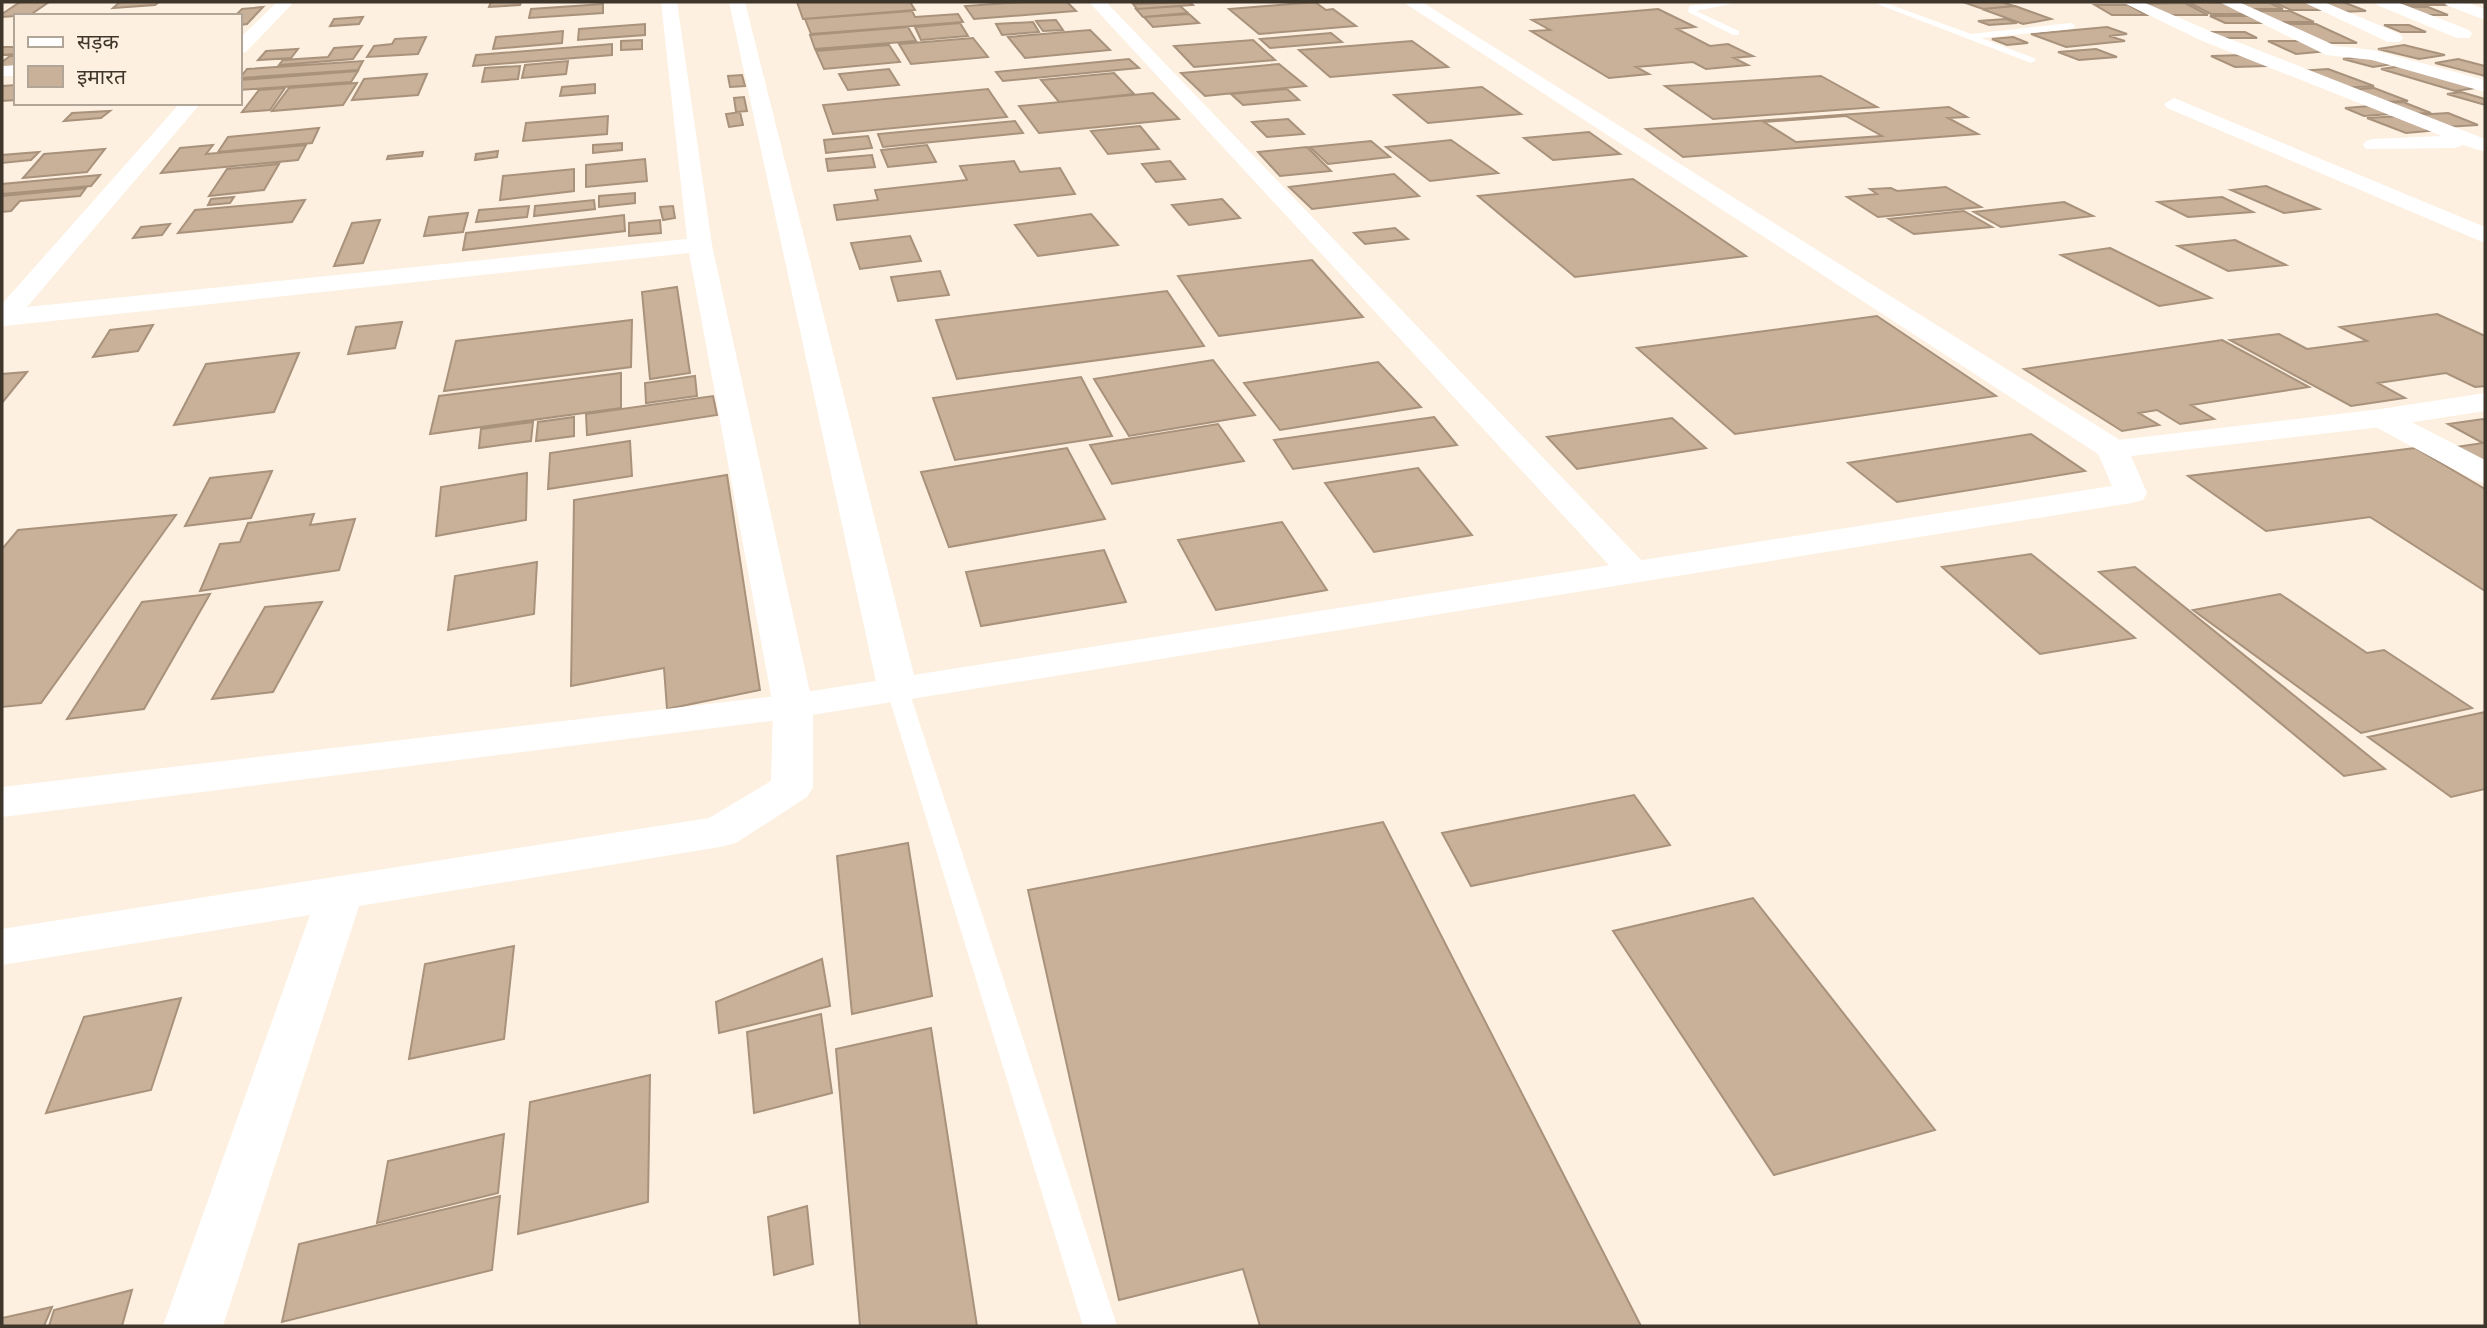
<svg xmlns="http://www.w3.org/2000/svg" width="2487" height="1328" viewBox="0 0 2487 1328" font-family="Jost,'Noto Sans Devanagari',sans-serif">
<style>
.building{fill:#c8b099;stroke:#a9927c;stroke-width:2;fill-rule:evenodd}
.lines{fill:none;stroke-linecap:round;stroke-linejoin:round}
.service{fill:#fff;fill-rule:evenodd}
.minor{fill:#fff;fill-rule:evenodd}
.tertiary{fill:#fff;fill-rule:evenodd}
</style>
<rect width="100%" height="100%" fill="#fdf0e0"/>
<path class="building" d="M20 2H49L30 15 2 17V14Z
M120 2H159L155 5 113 8Z
M491 2H521L520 5 489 7Z
M797 2H910L915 10 803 19Z
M1022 2H1067L1076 11 974 19 965 6Z
M1190 2 1193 5 1137 9 1133 4Z
M1315 2 1326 10 1333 9 1356 26 1259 34 1229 9Z
M1963 2H2002L2014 6 1983 9Z
M2188 2 2223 3 2250 14H2211Z
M2273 2H2309L2328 10H2291Z
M2315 2H2343L2366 11 2337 12Z
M2396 2H2445L2453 5H2405Z
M2185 3 2208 15H2162L2140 4Z
M2234 3H2270L2283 9H2247Z
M603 4V13L529 18 531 9Z
M2095 5H2128L2146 15H2112Z
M1180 6 1188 13 1143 17 1136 9Z
M2015 6 2051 19 2023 24 1982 9Z
M263 7 247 24 240 25V16H235L242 9Z
M2402 7H2428L2448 15H2422Z
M1658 9 1695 27 1677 29 1710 46 1728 44 1753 56 1734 58 1748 65 1706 69 1693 62 1636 67 1649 74 1609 78 1531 31 1550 30 1532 20Z
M912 11 915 17 958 14 963 22 811 34 805 19Z
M2251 11H2290L2314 22H2274Z
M1189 14 1199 23 1153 27 1144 17Z
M2210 16H2249L2264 23H2225Z
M363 17 359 24 330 26 334 19Z
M2006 19 2017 23 1989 25 1978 21Z
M1056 20 1063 30 1043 31 1036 21Z
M1033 22 1039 32 1002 35 996 24Z
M960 23 968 36 921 40 915 27Z
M645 24V35L578 40 579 29Z
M2280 24H2316L2357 43H2319Z
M2384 25H2409L2426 32H2401Z
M908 27 916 41 815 49 810 35Z
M2107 27 2127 34 2109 36 2125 41 2066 47 2031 34Z
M1090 30 1110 50 1025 58 1008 37Z
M563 31 562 43 493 49 496 37Z
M2208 32H2245L2257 38H2219Z
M1331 33 1342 42 1270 48 1260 39Z
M426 37 418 54 367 57 374 46 392 44 395 39Z
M2013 37 2028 43 2007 45 1992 39Z
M973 38 988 57 911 64 899 44Z
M642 40V49L621 50V41Z
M1253 40 1275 60 1194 67 1174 46Z
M1412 41 1448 67 1330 77 1299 50Z
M2268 41H2306L2328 51 2296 54Z
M612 44V55L473 66 476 55Z
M889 45 900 62 824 69 816 51Z
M2404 45 2445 55 2419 59 2378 49Z
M362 46 353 59 279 65 283 60 328 57 334 48Z
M2 47H16V54L2 55Z
M298 49 291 58 258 60 266 51Z
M2096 49 2117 57 2079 60 2058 52Z
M2244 55 2268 66 2235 67 2211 56Z
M10 56H16V66L2 67V62Z
M2364 56 2393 64 2373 67 2343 59Z
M1129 59 1139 68 1003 81 996 72Z
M2458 59 2485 66V76L2435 63Z
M363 61 358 70 240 78 247 69Z
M568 61 566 74 522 78 525 65Z
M1279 64 1306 86 1205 96 1181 73Z
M520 66 518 79 482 82 485 68Z
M2401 66 2476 88 2455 91 2381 69Z
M889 69 899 85 848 90 839 74Z
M2328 69 2374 86 2342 88 2297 71Z
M358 71 351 82 240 90V80Z
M1114 73 1134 94 1059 102 1041 80Z
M427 74 418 95 352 100 364 79Z
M742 75 745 86 730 87 728 76Z
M1821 76 1877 107 1713 119 1665 86Z
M357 83 343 105 272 111 289 88Z
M595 84V93L560 96 562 87Z
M16 85V100L2 101V86Z
M1482 87 1521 114 1428 123 1394 95Z
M285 88 270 110 242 112 259 90Z
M2374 88 2408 101 2378 102 2346 90Z
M988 89 1007 117 833 134 823 105Z
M1287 89 1299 100 1243 105 1231 94Z
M2461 92 2485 99V105L2447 94Z
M1153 93 1179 119 1039 133 1019 106Z
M744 97 747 111 736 112 734 98Z
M2403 102 2431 113 2408 114 2380 103Z
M2370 106 2390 114 2364 116 2345 108Z
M1949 107 1967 117 1948 118 1978 134 1683 157 1646 129ZM1846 116 1882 136 1796 142 1764 122Z
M110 111 101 118 64 121 72 113Z
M740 112 743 125 729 127 726 114Z
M2448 113 2478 125 2445 127 2415 115Z
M608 116 607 134 523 141 526 123Z
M2400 116 2439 130 2406 133 2367 118Z
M1288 119 1304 134 1267 137 1252 122Z
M1015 121 1023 133 883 147 878 134Z
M1140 126 1159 149 1108 154 1091 131Z
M319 128 312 143 218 152 228 137Z
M1589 132 1620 154 1553 160 1524 138Z
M868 136 872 148 826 153 824 140Z
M1451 140 1498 173 1430 181 1386 147Z
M1371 141 1390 157 1328 164 1310 147Z
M622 143V150L593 153V145Z
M213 145 206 154 306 145 298 160 161 173 180 148Z
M927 145 936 162 888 167 881 150Z
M1307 147 1331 171 1280 176 1258 152Z
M105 149 87 172 23 178 44 154Z
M498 151 497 157 475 160 476 154Z
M39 152 31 160 2 163V155Z
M423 152 422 156 387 159 388 156Z
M872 155 875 167 828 171 826 159Z
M645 159 647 181 586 187V165Z
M1014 161 1020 172 1060 168 1075 194 837 220 834 205 878 200 875 190 967 180 960 166Z
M1170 161 1185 179 1156 182 1142 164Z
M279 164 264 190 209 196 227 169Z
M574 169V191L500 200 503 176Z
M1394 174 1419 196 1312 209 1289 187Z
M100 175 91 186 2 194V184Z
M1633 179 1746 256 1575 277 1478 196Z
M2266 186 2319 209 2284 213 2231 190Z
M1946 187 1981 207 1878 217 1847 197 1877 194 1870 189 1891 188 1897 191Z
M86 188 80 196 20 201 11 211 2 212V196Z
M635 193V203L599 207V196Z
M234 197 230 203 208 205 211 199Z
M2222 197 2253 212 2188 217 2158 202Z
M1222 199 1240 218 1189 225 1172 205Z
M305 200 292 222 178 233 195 210Z
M594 200 595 209 534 216 535 206Z
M2064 202 2093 216 2001 227 1974 212Z
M529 206 527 217 476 222 479 210Z
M673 206 675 218 663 220 660 207Z
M1964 211 1992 227 1914 234 1889 219Z
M468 213 463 232 424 236 429 217Z
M1091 214 1118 245 1038 256 1015 225Z
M624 215 625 231 463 250 466 233Z
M380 220 363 263 334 266 352 223Z
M660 220 661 233 629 236V223Z
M170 224 162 235 133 238 141 227Z
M1395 228 1408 239 1365 244 1354 233Z
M910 236 921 261 860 269 851 243Z
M2235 240 2286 265 2228 271 2178 246Z
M2110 248 2211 298 2159 306 2061 255Z
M1312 260 1363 317 1219 336 1178 276Z
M940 271 949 295 898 301 891 277Z
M677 287 690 373 650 379 642 292Z
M1167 291 1204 346 957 379 936 320Z
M2437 314 2485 336V386L2475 387 2446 373 2378 383 2405 398 2351 406 2230 340 2279 334 2307 349 2367 341 2340 327Z
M1877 316 1996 396 1735 434 1637 348Z
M632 320 631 367 444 391 456 341Z
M402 322 395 348 348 354 356 327Z
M153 325 138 351 93 357 110 330Z
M2222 340 2309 387 2191 405 2214 419 2180 424 2157 410 2139 413 2159 425 2122 431 2024 369Z
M299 353 274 412 174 425 206 364Z
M1213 360 1255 415 1129 436 1094 379Z
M1378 362 1421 407 1280 430 1244 383Z
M27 372 2 403V374Z
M621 373V408L430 434 439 396Z
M695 376 697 396 646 403 645 383Z
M1081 377 1112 436 955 460 933 398Z
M713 396 717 415 587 435 586 414Z
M574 417V436L536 441 538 422Z
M1434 417 1457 445 1293 469 1274 440Z
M1672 418 1706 448 1577 469 1547 437Z
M2483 419 2485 421V468L2449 448 2483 443 2448 424Z
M533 422 531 441 479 448 481 429Z
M1218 424 1244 461 1112 484 1090 445Z
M2031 434 2085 471 1897 502 1848 463Z
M630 441 632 476 548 489 550 453Z
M1067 448 1105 519 949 547 921 472Z
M2415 448 2485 489V591L2370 517 2266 531 2188 476Z
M1418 468 1472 535 1374 552 1325 483Z
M272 471 251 518 185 526 210 478Z
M527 473 526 520 436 536 441 487Z
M727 475 760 690 667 709 664 668 571 686 574 500Z
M314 514 310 525 355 519 339 570 200 591 220 544 240 542 248 523Z
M176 515 41 703 2 707V549L18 530Z
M1282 522 1327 590 1216 610 1178 540Z
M1104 550 1126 602 981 626 966 572Z
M2031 554 2135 638 2040 654 1942 567Z
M537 562 534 614 448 630 455 576Z
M2135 567 2385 769 2344 776 2099 572Z
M210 594 144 709 67 719 142 602Z
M2280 594 2367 653 2384 650 2472 708 2361 733 2193 610Z
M322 602 273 692 212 699 265 607Z
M2485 712V789L2451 797 2368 737Z
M1634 795 1670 845 1471 886 1442 833Z
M1383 822 1641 1326H1260L1243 1269 1119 1300 1028 890Z
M908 843 932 996 852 1014 837 856Z
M1753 898 1935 1130 1774 1175 1613 931Z
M514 946 504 1039 409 1059 425 964Z
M822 959 830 1006 719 1033 716 1002Z
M181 998 151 1090 46 1113 84 1017Z
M821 1014 832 1093 754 1113 747 1032Z
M931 1028 977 1326H860L836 1049Z
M650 1075 648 1202 518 1234 530 1102Z
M504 1134 498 1193 377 1223 388 1161Z
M500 1196 492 1270 282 1322 299 1244Z
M807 1206 813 1264 774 1275 768 1217Z
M132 1290 122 1326H49L54 1310Z
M52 1307 44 1326H2V1318Z"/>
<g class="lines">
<path class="service" d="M1720 2 1735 3 1696 11 1739 31V35H1733L1688 12 1689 6Z
M1872 2H1883L1971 34 2071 23 2076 26 2071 29 1981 38 2034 58 2036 60 2031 63Z
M898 684 906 686 909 691 1117 1326H1083L887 691 890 686Z"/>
<path class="minor" d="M277 2H294L246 52 240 53V38Z
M661 2H677L712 245 813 706V787L807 797 736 843 720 847 359 906 223 1326H163L310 915 2 965V929L709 818 771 781 773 706 689 253 4 326H2V304L180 103H201L27 307 687 239Z
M729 2H745L918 691 912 700 898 703 884 700 878 691Z
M1089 2H1106L1644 563 1650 570 1644 577 1632 581 1620 577Z
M1403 2H1422L2123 442 2128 449 2123 456 2112 458 2101 456Z
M2122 2H2143L2212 32 2485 139V152L2463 145 2455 148 2366 149 2363 145 2366 141 2373 139 2442 136 2200 40Z
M2219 2H2239L2336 46 2373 50 2485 80V92L2372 60 2326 55Z
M2303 2H2324L2400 34 2403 38 2400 42H2388Z
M2375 2H2397L2469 30 2472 34 2469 38H2457L2377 5Z
M2444 2H2466L2485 9V20L2446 5Z
M16 65V76H2V66Z
M2174 98 2485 227V243L2167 108 2164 104Z
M2381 409 2392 412 2485 460V483L2474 480 2370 424 2366 418 2370 412Z"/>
<path class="tertiary" d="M2485 393V411L2381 427 2131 456 2147 493 2143 500 2131 503 793 718 2 817V787L793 694 2112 486 2096 449 2101 442 2381 409Z"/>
</g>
<rect width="2487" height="1328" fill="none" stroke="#3e352b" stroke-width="7"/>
<rect x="14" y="14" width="228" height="91" fill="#fdf0e0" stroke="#b1a598" stroke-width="2"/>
<rect x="28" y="37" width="35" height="10" fill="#ffffff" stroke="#b1a598" stroke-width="2"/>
<text x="77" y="49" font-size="21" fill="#3e352b">सड़क</text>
<rect x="28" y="66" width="35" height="21" fill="#c8b099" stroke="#b1a598" stroke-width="2"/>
<text x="77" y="84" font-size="21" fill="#3e352b">इमारत</text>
</svg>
